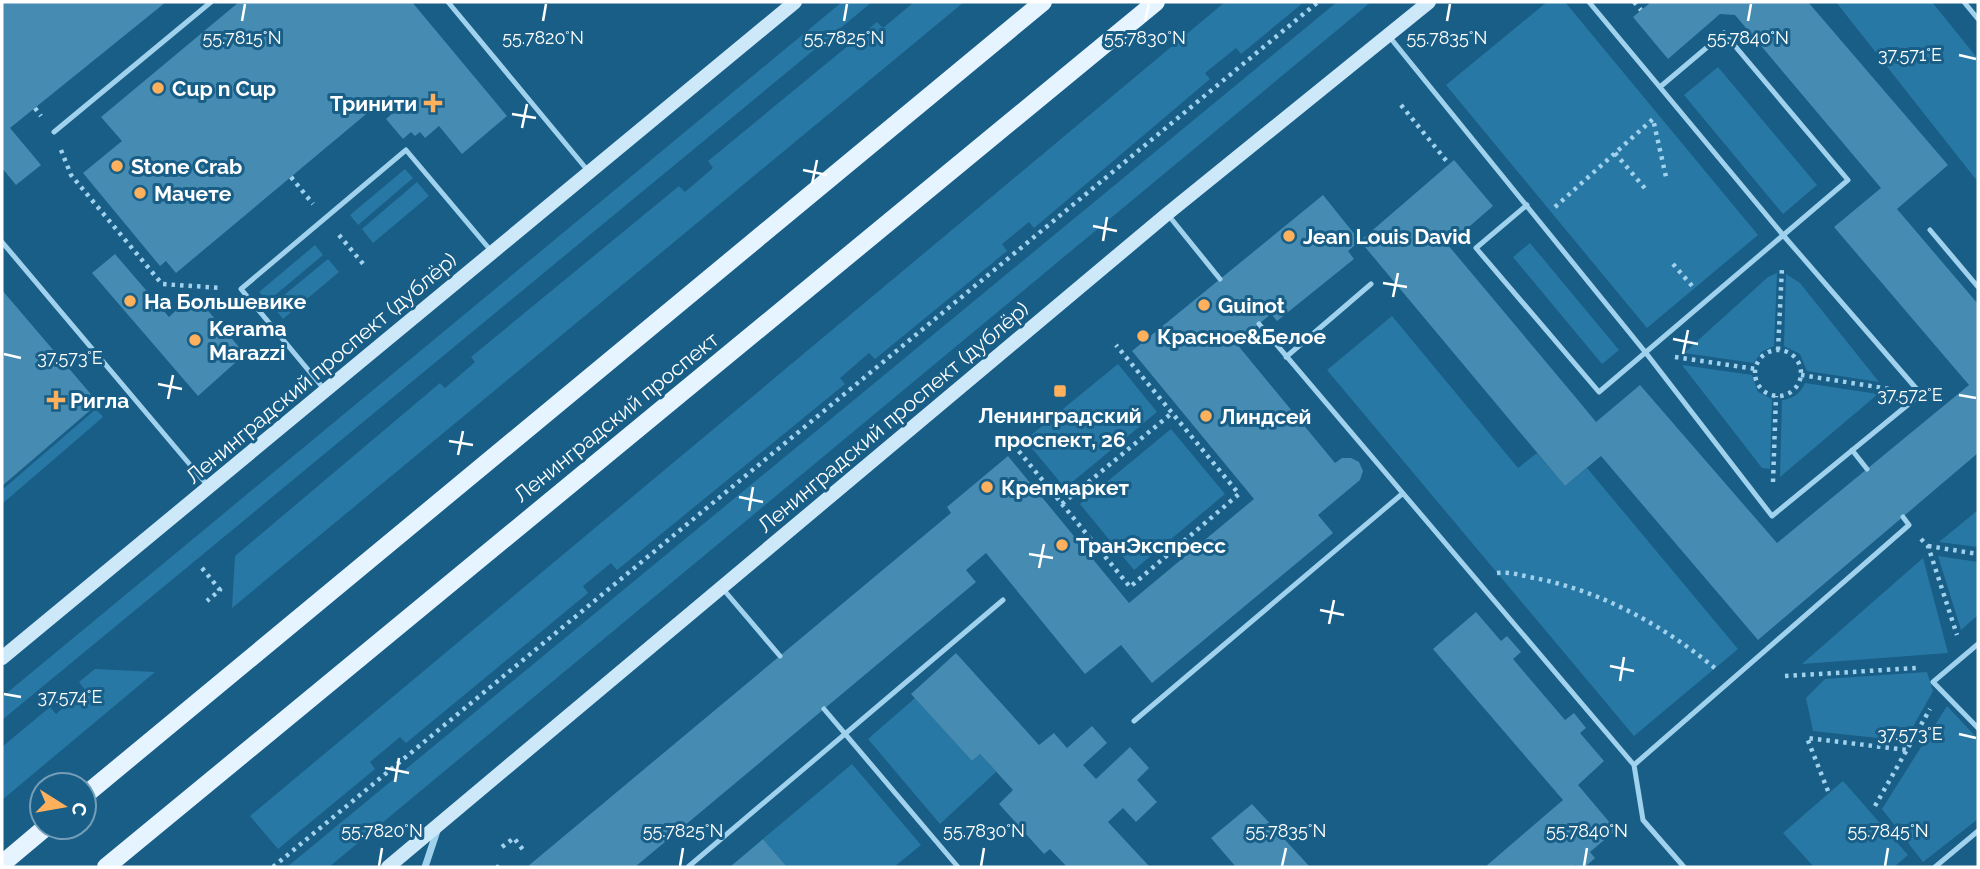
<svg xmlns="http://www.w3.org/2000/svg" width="1980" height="869" viewBox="0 0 1980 869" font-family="Raleway,sans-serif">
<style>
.green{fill:#2878a5}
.building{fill:#458bb2}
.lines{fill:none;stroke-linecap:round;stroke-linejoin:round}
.path{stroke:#a0d1ed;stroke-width:4.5;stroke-dasharray:3.5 5;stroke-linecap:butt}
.service{stroke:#a0d1ed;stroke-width:5}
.minor{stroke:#a0d1ed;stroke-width:7}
.secondary{stroke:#cce8f9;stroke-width:14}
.primary{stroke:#e6f4ff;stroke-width:18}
.ticks{fill:none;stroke:#fff;stroke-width:2.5}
.poi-dot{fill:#ffb05c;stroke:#185e87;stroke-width:2.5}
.labels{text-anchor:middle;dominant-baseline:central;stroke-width:6;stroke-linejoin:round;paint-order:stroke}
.poi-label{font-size:21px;font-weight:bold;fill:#fff;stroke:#185e87;text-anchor:start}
.street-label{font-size:21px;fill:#fff;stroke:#185e87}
.ticks-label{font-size:18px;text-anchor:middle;fill:#fff;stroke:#185e87;stroke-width:6;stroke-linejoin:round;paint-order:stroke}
</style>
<rect width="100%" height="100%" fill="#185e87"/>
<path class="green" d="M842 2H872L2 720V697Z
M914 2H964L232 608 235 556 440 383 445 388 475 362 471 357 679 186 685 192 713 168 708 161 877 22 883 28Z
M1225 2H1304L1241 54 1236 48 1205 73 1210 79 1034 228 1029 222 1002 244 1007 251 875 359 869 353 840 378 845 384 617 570 611 563 583 586 588 593 406 743 400 737 370 762 375 769 278 849 250 816Z
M1337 2H1371L329 867H287Z
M1547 2H1565L1758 235 1647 328 1446 85Z
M1836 2H1932L1978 59V182Z
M1718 67 1817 185 1783 214 1684 95Z
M405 169 413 178 358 225 350 215Z
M417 182 429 196 373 243 362 229Z
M1530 243 1619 350 1602 364 1513 257Z
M315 245 323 255 268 301 259 292Z
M328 259 339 272 283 319 272 305Z
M1777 273 1774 346 1761 352 1754 363 1684 353 1768 277Z
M1786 274 1800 283 1879 382 1807 371 1800 354 1784 346Z
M1392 316 1518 468 1537 453 1565 486 1587 468 1738 649 1634 736 1327 370Z
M1118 364 1157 412 1065 488 1025 440Z
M1682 365 1752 375 1758 392 1772 399 1770 469 1762 468Z
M1805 383 1878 394 1780 477 1782 400C1793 399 1801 393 1805 383Z
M96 409 103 417 2 504V490Z
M1171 429 1225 494 1134 570 1080 504Z
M1978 510V547L1939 542Z
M1938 556 1978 562V615L1961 630Z
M1923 558 1948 653 1802 664Z
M95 669 155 672 2 800V747L50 707 56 714 85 690 79 682Z
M1927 672 1933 691 1905 741 1813 731 1806 698 1825 679Z
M915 698 972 761 980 754 996 772 940 824 868 739Z
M1947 706 1978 739V819L1923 862 1882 809Z
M852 764 921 845 894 867H787L763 839Z
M1843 781 1908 855 1894 867H1814L1783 833Z"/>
<path class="building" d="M2 2H166L10 128 41 165 16 185 2 168Z
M239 2H412L507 116 462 154 439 126 425 138 420 132 415 136 411 132 403 139 386 119 394 112 389 106 394 101 389 95 176 273 166 261 160 266 83 173 122 141 101 117Z
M1651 2H1808L1948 165 1897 209 1978 304V453L1758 640 1601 456 1565 486 1360 241 1454 160 1493 206 1448 245 1577 399 1596 422 1640 385 1777 543 1969 385 1834 227 1881 188 1735 15 1720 14 1668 59 1633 17Z
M1323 195 1360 241 1348 251 1354 259 1277 321 1271 314 1236 343 1335 463 1342 458H1351L1359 462 1363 471 1360 480 1318 515 1333 533 1152 683 1121 645 1085 674 986 553 966 570 976 582 635 867H527L951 513 947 507 1008 456 1129 603 1254 499 1132 351Z
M115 254 169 317 184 303 204 306 245 354 198 396 92 273Z
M2 290 95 399 94 407 2 486Z
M1476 612 1501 641 1507 636 1521 652 1513 659 1565 720 1574 713 1586 728 1580 733 1604 761 1578 785 1616 830 1590 852 1595 858 1585 867H1578L1576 865 1573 867H1485L1563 800 1433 649Z
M956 653 1039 745 1054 733 1067 748 1092 726 1107 743 1083 765 1096 779 1130 747 1149 768 1137 780 1157 802 1136 822 1123 808 1108 822 1149 866 1147 867H1067L1050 849 1044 854 999 804 1013 790 980 754 972 761 911 694Z
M1252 804 1310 867H1236L1211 838Z
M763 839 787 867H730Z"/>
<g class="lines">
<path class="path" d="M1634 2 1641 10
M1401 105 1449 164
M35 108 41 116
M61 150 71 175 162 284 222 288
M1615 153 1648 192
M291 177 313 204
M1555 207 1653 119 1666 177
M339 235 364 265
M1673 264 1693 287
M1778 350 1782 267
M1755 373a23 23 0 1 1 46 0a23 23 0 1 1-46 0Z
M1675 357 1756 369
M1801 375 1890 389
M1008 438 1130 587 1239 494 1116 345
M1773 482 1776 396
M1062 504 1172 413
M1921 539 1928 546 1957 635
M1928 546 1978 554
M202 568 220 590 207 601
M1497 573C1508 572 1518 574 1529 577 1598 589 1663 625 1716 669
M1785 676 1917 668
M1828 791 1807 738 1907 750
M1875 806 1930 709
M502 847 514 838 524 851
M273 867 1318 2
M496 867H499"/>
<path class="service" d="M448 2 589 172
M1964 2 1978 19
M1388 35 1646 353 1772 516 1921 394 1783 235 1589 2
M54 132 211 2
M1527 205 1476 248 1599 392 1848 180 1724 33 1660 87
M1169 216 1220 279
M1930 230 1978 287
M2 242 208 486
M1259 324 1634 765
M1286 357 1371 284
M324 389 241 289 406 150 492 252
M1852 450 1867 469
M723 589 780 656
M1978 644 1933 682 1978 728
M824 709 958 867
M1134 721 1402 494
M688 867 1003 600
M1684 867 1643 820 1634 765 1909 525 1903 517
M1935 867 1978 831"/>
<path class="minor" d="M425 867 438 828"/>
<path class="secondary" d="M2 658 795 2
M388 867 1167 214 1429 2"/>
<path class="primary" d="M84 796 1043 2
M2 864 46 827
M106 867 1156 2"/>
</g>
<path class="ticks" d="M242 21 245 4M543 21 546 4M844 21 847 4M1145 21 1149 4M1447 21 1450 4M1748 21 1751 4M1959 55 1976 59M512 114 536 118M522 128 527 104M803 170 827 175M812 184 817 160M1093 226 1117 231M1103 241 1107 217M1383 283 1407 287M1393 297 1398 273M1673 339 1698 344M4 354 21 358M1683 354 1688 330M158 384 182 389M1959 395 1976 398M168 399 173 375M449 441 473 445M458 455 463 431M739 497 763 502M749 511 753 487M1029 554 1053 558M1039 568 1044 544M1320 610 1344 615M1329 624 1334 600M1610 666 1634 671M1620 681 1624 657M4 694 21 697M1959 734 1976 738M385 768 409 773M395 782 399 758M379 866 382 848M680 866 683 848M981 866 984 848M1282 866 1286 848M1584 866 1587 848M1885 866 1888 848"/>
<g class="poi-dot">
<circle cx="158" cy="88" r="7"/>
<path d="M429.5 92.5h7v7h7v7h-7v7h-7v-7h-7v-7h7z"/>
<circle cx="117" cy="166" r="7"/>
<circle cx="140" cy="193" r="7"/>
<circle cx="1289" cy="236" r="7"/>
<circle cx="130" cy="301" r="7"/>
<circle cx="1204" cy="305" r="7"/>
<circle cx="1143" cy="336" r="7"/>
<circle cx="195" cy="340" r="7"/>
<rect x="1053" y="384" width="14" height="14" rx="3.5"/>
<path d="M52.5 389.5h7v7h7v7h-7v7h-7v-7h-7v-7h7z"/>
<circle cx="1206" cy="416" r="7"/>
<circle cx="987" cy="487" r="7"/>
<circle cx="1062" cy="545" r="7"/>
</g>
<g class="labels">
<g class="poi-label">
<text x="172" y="88">Cup n Cup</text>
<text x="417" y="103" text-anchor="end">Тринити</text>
<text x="131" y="166">Stone Crab</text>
<text x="154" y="193">Мачете</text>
<text x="1303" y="236">Jean Louis David</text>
<text x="144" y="301">На Большевике</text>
<text x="1218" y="305">Guinot</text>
<text x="209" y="328">Kerama<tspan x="209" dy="24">Marazzi</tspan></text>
<text x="1157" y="336">Красное&amp;Белое</text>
<text x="70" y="400">Ригла</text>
<text x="1060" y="415" text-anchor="middle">Ленинградский<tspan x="1060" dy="24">проспект, 26</tspan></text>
<text x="1220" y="416">Линдсей</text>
<text x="1001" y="487">Крепмаркет</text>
<text x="1076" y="545">ТранЭкспресс</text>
</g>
<g class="street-label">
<text transform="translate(321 368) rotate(-40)">Ленинградский проспект (дублёр)</text>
<text transform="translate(616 417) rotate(-39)">Ленинградский проспект</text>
<text transform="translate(893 417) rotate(-40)">Ленинградский проспект (дублёр)</text>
</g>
</g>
<g class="ticks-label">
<text x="242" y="44">55.7815°N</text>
<text x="543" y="44">55.7820°N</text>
<text x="844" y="44">55.7825°N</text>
<text x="1145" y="44">55.7830°N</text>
<text x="1447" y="44">55.7835°N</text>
<text x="1748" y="44">55.7840°N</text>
<text x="1910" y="61">37.571°E</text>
<text x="70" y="364">37.573°E</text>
<text x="1910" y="401">37.572°E</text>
<text x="70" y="703">37.574°E</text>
<text x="1910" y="740">37.573°E</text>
<text x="382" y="837">55.7820°N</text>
<text x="683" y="837">55.7825°N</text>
<text x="984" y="837">55.7830°N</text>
<text x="1286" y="837">55.7835°N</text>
<text x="1587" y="837">55.7840°N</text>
<text x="1888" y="837">55.7845°N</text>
</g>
<rect width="1980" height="869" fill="none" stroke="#ffffff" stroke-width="7"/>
<g transform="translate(63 806) rotate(101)"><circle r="33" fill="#185e87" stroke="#749eb7" stroke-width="2"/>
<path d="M0-5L12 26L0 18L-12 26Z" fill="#ffb05c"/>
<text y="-10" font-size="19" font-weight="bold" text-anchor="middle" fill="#ffffff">С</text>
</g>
</svg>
